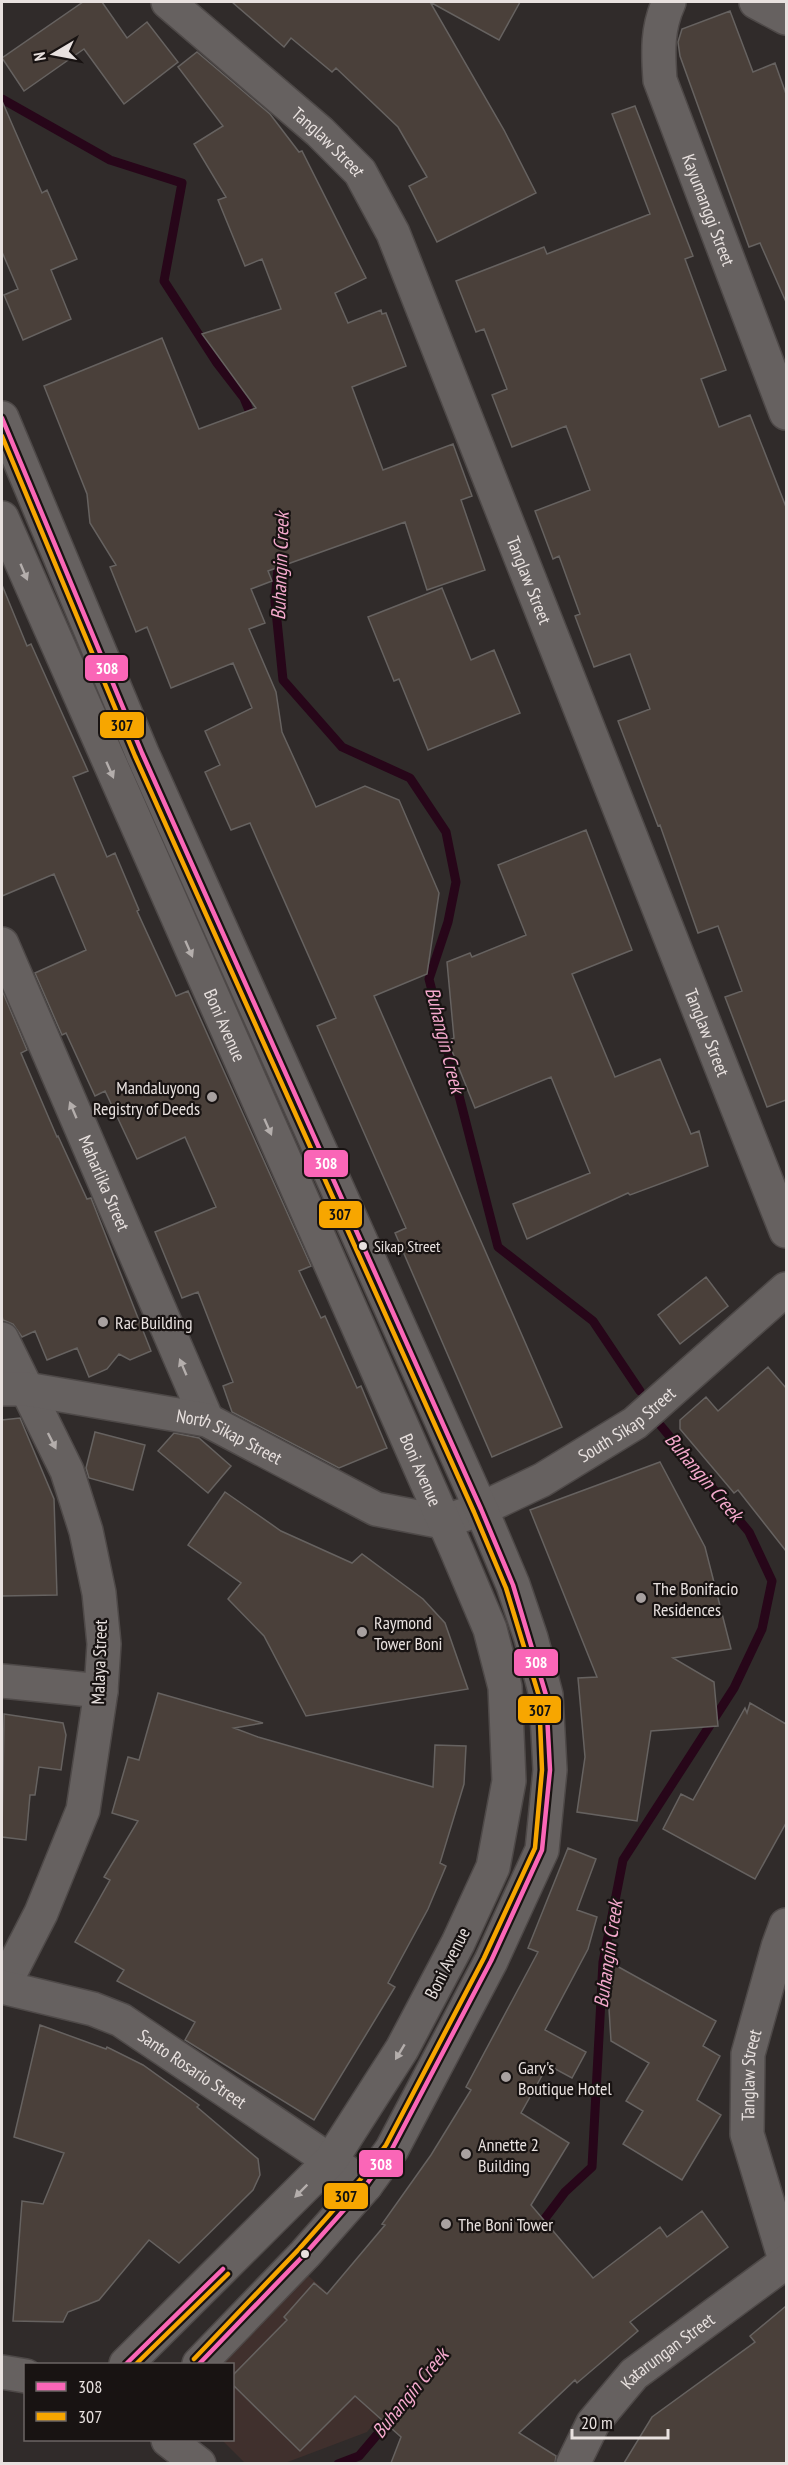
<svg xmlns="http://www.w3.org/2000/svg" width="788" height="2465" viewBox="0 0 788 2465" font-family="'PT Sans Narrow',sans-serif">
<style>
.built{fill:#40302d}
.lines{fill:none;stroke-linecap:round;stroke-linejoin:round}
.stream{stroke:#270619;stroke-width:9}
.building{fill:#4a403a;stroke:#666260;stroke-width:1.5}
.minor-casing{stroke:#4e4948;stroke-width:36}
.secondary-casing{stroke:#4e4948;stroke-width:36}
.minor{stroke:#666160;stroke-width:33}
.secondary{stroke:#666160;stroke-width:33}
.bus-1-casing{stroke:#181312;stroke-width:9}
.bus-2-casing{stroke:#181312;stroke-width:9}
.bus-1{stroke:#fa66b7;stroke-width:4.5}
.bus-2{stroke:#f7a600;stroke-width:4.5}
.oneway{fill:#b4aeac}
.poi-dot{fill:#a8a1a0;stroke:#181312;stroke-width:2}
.bus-dot{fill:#e8e1df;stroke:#181312;stroke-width:2}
.labels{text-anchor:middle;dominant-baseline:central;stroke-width:4.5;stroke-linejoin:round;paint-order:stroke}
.bus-label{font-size:16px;fill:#e8e1df;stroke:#181312;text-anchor:start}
.street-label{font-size:18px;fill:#e8e1df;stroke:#181312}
.poi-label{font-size:18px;fill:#e8e1df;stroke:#181312;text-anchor:start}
.water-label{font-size:20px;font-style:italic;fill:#f5a9cd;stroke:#181312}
.line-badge{stroke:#181312;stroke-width:2}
.badge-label{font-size:16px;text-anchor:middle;font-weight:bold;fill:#fff}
.pale-badge-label{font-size:16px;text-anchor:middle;font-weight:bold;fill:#111}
</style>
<rect width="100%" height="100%" fill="#302b2a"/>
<path class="built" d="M304 2272 418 2371 367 2432 285 2463 246 2464 222 2440H232V2364H218Z"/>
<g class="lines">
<path class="stream" d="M2 99 110 160 182 183 164 281 217 363 244 398 253 420
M279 557 275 601 283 680 342 747 410 778 446 832 456 882 448 922 429 979 498 1247 593 1321 640 1391
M537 2229 565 2192 592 2167 603 1962 623 1860 734 1688 762 1629 772 1581 749 1532 661 1426
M338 2464 359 2456 393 2416"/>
</g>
<path class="building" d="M83 2H102L127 38 147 22 178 62 124 104 84 49 24 91 2 58Z
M232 2H520L499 40 430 2 504 130 536 193 437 242 409 186 427 177 398 127 336 68 332 72 291 38 284 47Z
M730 11 753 72 775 63 786 94V302L760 243 749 247 680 56 678 42 682 29Z
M197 52 270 114 299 152 302 151 366 278 335 293 348 323 381 310 382 314 386 313 406 366 352 387 383 470 453 444 472 496 461 500 485 570 427 590 405 522 268 571 272 581 251 589 265 623 249 629 276 692 282 732 316 807 365 786 399 800 439 893 427 974 374 996 562 1427 492 1457 395 1233 406 1228 317 1026 336 1018 250 823 231 830 205 772 220 765 205 731 252 708 233 663 171 688 147 627 136 632 110 567 116 565 90 523 87 494 44 386 162 338 199 429 256 408 202 334 281 309 262 259 245 266 218 200 226 197 194 144 223 126 178 67Z
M2 101 42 193 47 190 77 259 51 270 71 319 23 340 4 295 18 289 2 252Z
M635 106 693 256 685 259 726 370 701 379 719 427 750 415 786 507V1100L767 1107 725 997 742 991 718 926 698 933 660 825 658 826 618 721 650 709 630 654 594 667 575 616 580 614 559 556 553 559 535 511 590 490 566 426 512 447 492 395 507 389 484 329 476 332 456 281 544 247 547 254 650 214 612 114Z
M2 585 27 646 31 644 88 771 73 777 107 857 115 853 139 910 137 911 176 996 188 991 311 1266 299 1271 321 1318 325 1316 357 1388 361 1386 387 1448 339 1468 232 1412 223 1386 233 1382 198 1292 182 1298 155 1232 216 1207 185 1137 137 1159 105 1091 95 1096 66 1033 62 1035 35 973 86 950 54 874 2 896Z
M442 588 471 660 494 650 520 713 428 750 399 679 394 681 368 617Z
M586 830 632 950 572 974 615 1077 660 1059 691 1134 699 1131 708 1166 630 1195 628 1193 527 1239 513 1204 590 1173 551 1077 475 1108 448 1041 454 1038 447 962 470 953 472 957 526 935 498 865Z
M2 990 27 1050 21 1053 57 1137 58 1136 87 1199 91 1198 151 1351 130 1360 119 1354 107 1369 89 1377 77 1348 47 1360 35 1331 22 1337 13 1324 3 1320 2 1316Z
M706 1277 728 1306 680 1344 658 1315Z
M768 1367 786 1388V1551L738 1490 734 1493 680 1429V1420L706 1397 718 1411Z
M20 1418 54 1499 57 1595 2 1596V1420Z
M95 1432 145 1445 133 1490 89 1478 86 1468Z
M174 1433 199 1438 231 1466 208 1493 158 1451Z
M660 1462 705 1547 731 1649 673 1658 714 1682 718 1726 651 1731 637 1821 577 1812 585 1757 578 1678 597 1677 530 1510Z
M225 1492 281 1531 352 1563 362 1554 423 1599 445 1623 468 1689 306 1716 264 1636 228 1599 241 1583 188 1545Z
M158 1693 263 1723 234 1728 258 1737 433 1787 435 1745 466 1746 464 1784 440 1863 446 1866 428 1909 388 1983 395 1987 314 2120 185 2040 195 2022 117 1981 124 1970 75 1942 110 1880 104 1877 138 1821 112 1813 128 1757 139 1760Z
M750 1703 786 1724V1823L755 1879 663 1829 681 1794 693 1800 745 1708 747 1713Z
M4 1714 63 1723 66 1735 61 1770 39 1767 35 1795H30L26 1840 2 1837Z
M568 1848 596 1859 577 1910 597 1917 588 1949 545 2030 586 2052 572 2078 548 2065 521 2113 569 2143 531 2205 593 2278 660 2227 667 2237 702 2211 728 2247 630 2322 638 2331 577 2383 575 2380 519 2433 556 2456 555 2463H391L401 2437 355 2396 300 2451 232 2384V2376L287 2320 284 2317 314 2283 327 2294 385 2225 382 2224 431 2155 471 2090 466 2087 538 1952 528 1948Z
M606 1960 716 2021 703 2046 720 2056 697 2100 721 2115 682 2180 623 2144 643 2111 626 2101 649 2063 611 2041Z
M40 2025 106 2049 107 2047 143 2065 199 2105 197 2107 258 2159 260 2175 253 2190 179 2263 149 2240 99 2300 68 2312 63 2322 13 2321 22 2201 43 2204 64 2153 14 2137Z
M786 2306V2463H624L652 2417 755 2342 750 2336Z"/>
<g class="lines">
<defs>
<g id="minor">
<path id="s1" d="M168 2 320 132 360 172 393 233 786 1231"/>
<path id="s2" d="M669 2C657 28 658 52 660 80L786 413"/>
<path d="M756 2 786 18"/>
<path id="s3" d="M2 944 207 1420"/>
<path d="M2 1339 67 1471 86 1531 99 1593 104 1644 101 1691 83 1810 41 1913 3 1987"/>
<path id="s4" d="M2 1389H26L207 1420 376 1509 443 1522 481 1509 542 1480 635 1423 786 1289"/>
<path d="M2 1681 101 1691"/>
<path id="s5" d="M2 1987 93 2009 121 2020 366 2185"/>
<path id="s6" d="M786 2263 747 2134 748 2054 778 1947 786 1925"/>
<path id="s7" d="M573 2464 593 2423 634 2374 786 2262"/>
</g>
<g id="secondary">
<path d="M2 418 142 753 481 1509 513 1585 531 1638 546 1695 550 1770 542 1850 491 1961 392 2149 366 2185 305 2254 199 2364"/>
<path id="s8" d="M2 518 457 1551 490 1629 505 1687 509 1781 493 1867 458 1943 402 2049 331 2160 126 2364"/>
<path d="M2 2372 26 2376"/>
<path d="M168 2440 199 2464"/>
</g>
</defs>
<use href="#minor" class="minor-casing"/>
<use href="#secondary" class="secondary-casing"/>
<use href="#minor" class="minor"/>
<use href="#secondary" class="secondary"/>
<defs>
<path id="bus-1" d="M2 418 142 753 481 1509 513 1585 546 1695 550 1770 542 1850 491 1961 392 2149 366 2185 305 2254 199 2364
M126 2364 223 2269"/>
<path id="bus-2" d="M2 436 135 756 474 1512 506 1588 539 1696 542 1770 535 1848 484 1958 386 2145 360 2180 299 2249 194 2359
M136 2364 228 2274"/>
</defs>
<use href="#bus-1" class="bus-1-casing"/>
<use href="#bus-2" class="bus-2-casing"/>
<use href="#bus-1" class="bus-1"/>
<use href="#bus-2" class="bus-2"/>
</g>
<defs><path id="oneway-solid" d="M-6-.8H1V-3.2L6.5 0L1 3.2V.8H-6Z" transform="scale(1.5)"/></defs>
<g class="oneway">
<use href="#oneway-solid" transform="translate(24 572) rotate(67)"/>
<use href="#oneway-solid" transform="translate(110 770) rotate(66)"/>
<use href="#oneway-solid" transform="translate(189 949) rotate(66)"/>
<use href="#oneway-solid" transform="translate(73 1110) rotate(-113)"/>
<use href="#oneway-solid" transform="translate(268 1127) rotate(66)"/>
<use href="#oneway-solid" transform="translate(183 1367) rotate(-113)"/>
<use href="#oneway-solid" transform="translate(52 1441) rotate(63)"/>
<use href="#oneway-solid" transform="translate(400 2052) rotate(121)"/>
<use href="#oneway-solid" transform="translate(301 2191) rotate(135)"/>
</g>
<g class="poi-dot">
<circle cx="212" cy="1097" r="6"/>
<circle cx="103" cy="1322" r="6"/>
<circle cx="641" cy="1598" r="6"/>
<circle cx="362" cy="1632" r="6"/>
<circle cx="506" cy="2077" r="6"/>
<circle cx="466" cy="2154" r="6"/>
<circle cx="446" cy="2224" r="6"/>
</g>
<g class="bus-dot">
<circle cx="363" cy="1246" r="5"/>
<circle cx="305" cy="2254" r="5"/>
</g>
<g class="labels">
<g class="bus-label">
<text x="374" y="1246">Sikap Street</text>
</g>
<g class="street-label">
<text stroke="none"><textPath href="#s1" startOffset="213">Tanglaw Street</textPath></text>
<text stroke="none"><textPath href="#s2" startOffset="218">Kayumanggi Street</textPath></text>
<text stroke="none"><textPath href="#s1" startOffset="699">Tanglaw Street</textPath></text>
<text stroke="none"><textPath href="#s8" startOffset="554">Boni Avenue</textPath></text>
<text stroke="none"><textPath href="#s1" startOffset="1185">Tanglaw Street</textPath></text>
<text stroke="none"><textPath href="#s3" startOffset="260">Maharlika Street</textPath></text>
<text stroke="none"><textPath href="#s4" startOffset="676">South Sikap Street</textPath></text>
<text stroke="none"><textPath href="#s4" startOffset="234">North Sikap Street</textPath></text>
<text stroke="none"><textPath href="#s8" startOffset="1040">Boni Avenue</textPath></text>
<text transform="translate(99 1662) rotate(-88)">Malaya Street</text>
<text transform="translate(447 1963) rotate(-63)">Boni Avenue</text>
<text stroke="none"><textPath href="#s5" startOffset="210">Santo Rosario Street</textPath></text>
<text stroke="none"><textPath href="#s6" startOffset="194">Tanglaw Street</textPath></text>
<text stroke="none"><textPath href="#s7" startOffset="150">Katarungan Street</textPath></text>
</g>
<g class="poi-label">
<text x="200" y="1087" text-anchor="end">Mandaluyong<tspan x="200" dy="21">Registry of Deeds</tspan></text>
<text x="115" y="1322">Rac Building</text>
<text x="653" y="1588">The Bonifacio<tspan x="653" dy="21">Residences</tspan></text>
<text x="374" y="1622">Raymond<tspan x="374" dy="21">Tower Boni</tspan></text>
<text x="518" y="2067">Garv's<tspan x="518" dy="21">Boutique Hotel</tspan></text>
<text x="478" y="2144">Annette 2<tspan x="478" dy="21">Building</tspan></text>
<text x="458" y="2224">The Boni Tower</text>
</g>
<g class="water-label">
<text transform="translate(280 566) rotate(-88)">Buhangin Creek</text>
<text transform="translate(445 1040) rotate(76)">Buhangin Creek</text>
<text transform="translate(704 1477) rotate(50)">Buhangin Creek</text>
<text transform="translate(608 1954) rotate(-82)">Buhangin Creek</text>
<text transform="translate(410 2393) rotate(-51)">Buhangin Creek</text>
</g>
</g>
<g class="line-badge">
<rect x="84" y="654" width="45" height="28" rx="6" fill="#fa66b7"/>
<rect x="99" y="711" width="46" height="28" rx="6" fill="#f7a600"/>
<rect x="303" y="1149" width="46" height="29" rx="6" fill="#fa66b7"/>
<rect x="318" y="1200" width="45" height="29" rx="6" fill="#f7a600"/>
<rect x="513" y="1648" width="46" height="29" rx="6" fill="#fa66b7"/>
<rect x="517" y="1695" width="45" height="29" rx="6" fill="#f7a600"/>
<rect x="358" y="2149" width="46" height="29" rx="6" fill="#fa66b7"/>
<rect x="323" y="2182" width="46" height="28" rx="6" fill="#f7a600"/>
</g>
<g class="badge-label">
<text x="107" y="674">308</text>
<text x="326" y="1169">308</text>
<text x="536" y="1668">308</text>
<text x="381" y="2170">308</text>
</g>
<g class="pale-badge-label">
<text x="122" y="731">307</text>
<text x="340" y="1220">307</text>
<text x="540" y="1716">307</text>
<text x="346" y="2202">307</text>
</g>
<rect width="788" height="2465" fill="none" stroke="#e8e1df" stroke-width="6"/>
<rect x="24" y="2363" width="210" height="78" fill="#181312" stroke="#6b6564" stroke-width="1.5"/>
<rect x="36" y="2382" width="30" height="9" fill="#fa66b7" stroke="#6b6564" stroke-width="1.5"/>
<text x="78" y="2393" font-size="18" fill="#e8e1df">308</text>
<rect x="36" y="2412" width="30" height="9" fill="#f7a600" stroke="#6b6564" stroke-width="1.5"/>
<text x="78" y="2423" font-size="18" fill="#e8e1df">307</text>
<g transform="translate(54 54) rotate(260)" stroke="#181312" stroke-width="4.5" paint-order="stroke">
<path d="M0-4.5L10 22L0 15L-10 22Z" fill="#e8e1df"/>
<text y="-9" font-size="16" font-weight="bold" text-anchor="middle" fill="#e8e1df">N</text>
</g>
<path d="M572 2429v9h96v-9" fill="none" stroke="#e8e1df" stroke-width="3"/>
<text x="581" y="2429" font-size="18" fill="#e8e1df" stroke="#181312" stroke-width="4.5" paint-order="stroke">20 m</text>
</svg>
